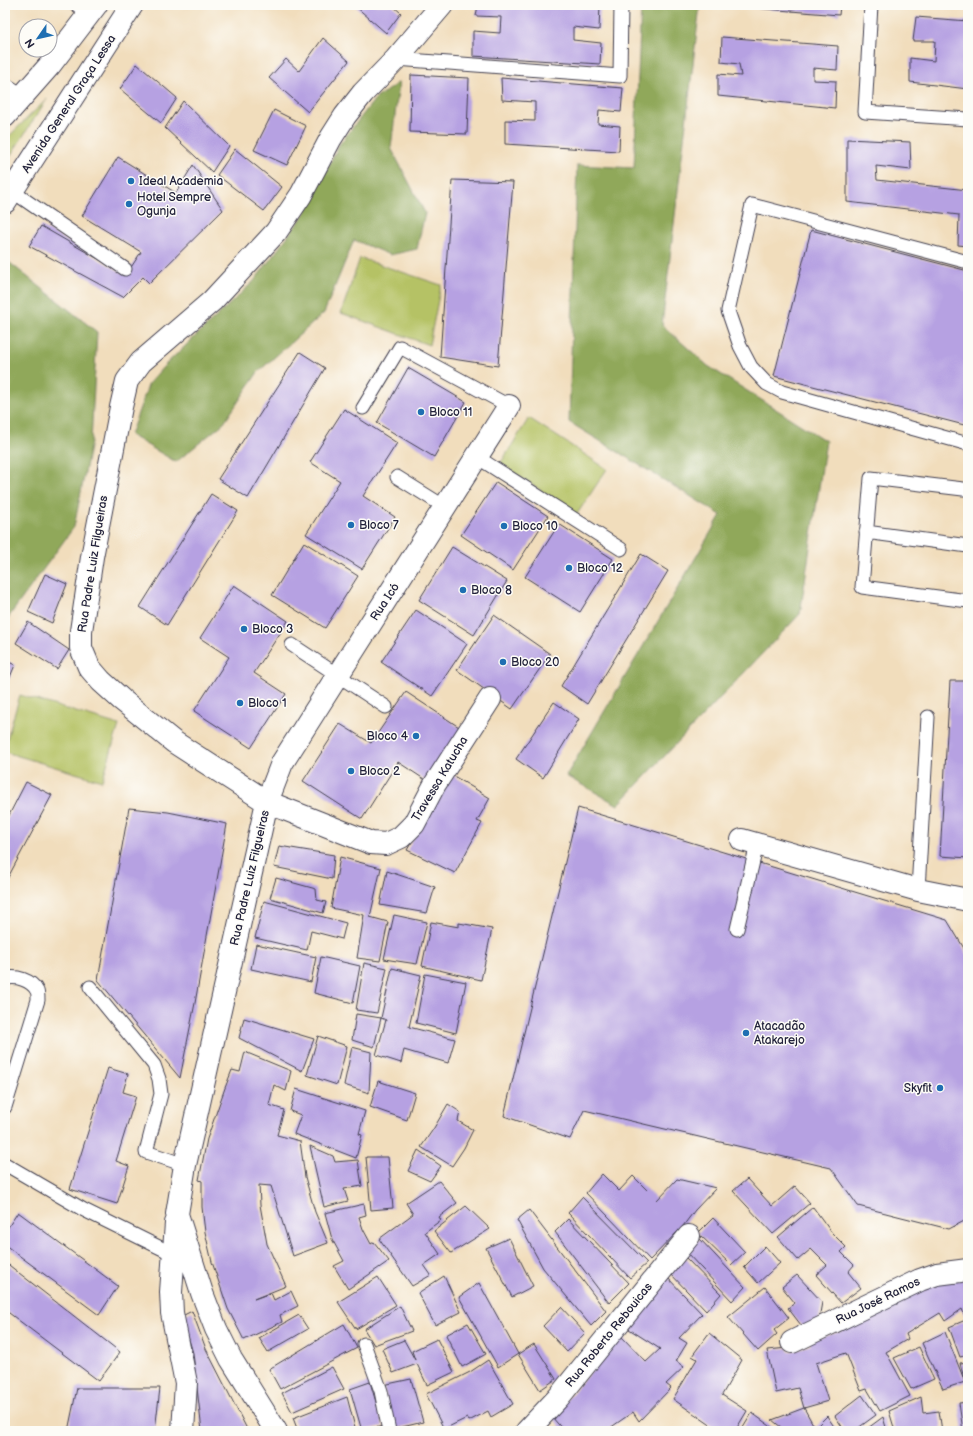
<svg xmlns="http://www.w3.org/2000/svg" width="973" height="1436" viewBox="0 0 973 1436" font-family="'Balsamiq Sans',sans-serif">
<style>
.green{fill:#b5c265;stroke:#6c7250}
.forest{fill:#90a85a;stroke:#59654a}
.building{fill:#b6a1e2}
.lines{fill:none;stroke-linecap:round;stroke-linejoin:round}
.lane-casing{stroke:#413e4e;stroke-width:15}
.street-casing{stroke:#413e4e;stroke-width:24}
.secondary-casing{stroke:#413e4e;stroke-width:24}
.lane{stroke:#fff;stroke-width:13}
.street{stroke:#fff;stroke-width:22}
.secondary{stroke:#fff;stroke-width:22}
.poi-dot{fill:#1f6fb2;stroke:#fdfcf7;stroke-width:1.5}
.labels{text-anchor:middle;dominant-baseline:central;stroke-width:3;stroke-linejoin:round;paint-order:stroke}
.street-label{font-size:12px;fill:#22223b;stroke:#fdfcf7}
.poi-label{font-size:12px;fill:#22223b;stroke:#fdfcf7;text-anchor:start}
</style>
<rect width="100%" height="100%" fill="#fdfcf7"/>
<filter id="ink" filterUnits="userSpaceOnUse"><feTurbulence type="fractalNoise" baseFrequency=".025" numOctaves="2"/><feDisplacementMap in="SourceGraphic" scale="8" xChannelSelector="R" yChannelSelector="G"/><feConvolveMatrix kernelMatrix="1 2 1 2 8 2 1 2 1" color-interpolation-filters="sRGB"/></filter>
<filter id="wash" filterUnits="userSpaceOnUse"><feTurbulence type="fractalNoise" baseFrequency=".012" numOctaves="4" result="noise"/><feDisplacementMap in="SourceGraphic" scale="16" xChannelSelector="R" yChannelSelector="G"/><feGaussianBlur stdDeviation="0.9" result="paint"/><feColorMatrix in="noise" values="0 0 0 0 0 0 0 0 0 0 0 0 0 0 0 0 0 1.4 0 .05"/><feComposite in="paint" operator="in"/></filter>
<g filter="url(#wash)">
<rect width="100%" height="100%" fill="#f1ddbc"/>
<path class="green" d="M47 99 5 164V140Z
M360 258 441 285 429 345 341 313Z
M529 418 607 469 577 514 500 464Z
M20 695 119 725 102 781 5 752V746Z"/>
<path class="forest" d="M641 5H700L662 325 708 366 826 441 800 614 618 805 566 776 721 515 569 422 577 165 634 168Z
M399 82 391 148 425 213 417 249 390 255 354 240 324 313 258 372 224 423 176 462 130 435 149 383 165 365 254 281 303 216 339 145 375 99Z
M5 259 97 332 91 442 74 527 5 622Z"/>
<g id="blocks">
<path class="building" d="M354 5H392L401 13 386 33Z
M478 5H600L599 30 573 27V40L601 43 600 64 473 56V31L500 33 501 17 476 16Z
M730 5H840L839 15 730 6Z
M916 17 968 21V89L910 82V58L934 61 935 41H913Z
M722 37 838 46 837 70 813 68V80L836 81 835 108 718 96V74L741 76 739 64 721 62Z
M323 38 349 61 308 112 269 78 286 59 299 71Z
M137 64 177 98 161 123 120 89Z
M411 75 469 78 467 134 410 132Z
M501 78 623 88 621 112 599 110 598 124 620 126 619 151 505 144V120L535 121V102L502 100Z
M183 101 229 146 212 172 165 128Z
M274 110 306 126 287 165 254 150Z
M847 139 910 142 911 170 876 166 877 180 968 190V246L958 245 959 215 847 202Z
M235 149 282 187 264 211 217 175Z
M118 157 176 193 193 165 223 210 149 283 143 277 123 297 29 246 41 226 126 275 141 252 82 216Z
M452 180 513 182 498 366 440 357Z
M811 230 968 271V426L774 376Z
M300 352 325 368 248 498 218 479Z
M408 368 466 402 434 457 377 423Z
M344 409 397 443 363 496 395 517 362 569 306 534 340 481 310 462Z
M496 482 548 516 513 570 461 535Z
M211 494 238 511 167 625 140 607Z
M559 524 613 559 580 612 525 577Z
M304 542 358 576 325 628 272 595Z
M452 547 507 581 474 635 419 600Z
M641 554 668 571 587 704 561 686Z
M45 574 67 584 52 623 28 612Z
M234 585 288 621 254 673 286 694 251 748 194 711 229 657 200 638Z
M416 610 467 644 432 696 381 662Z
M494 615 550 654 512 709 457 670Z
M28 622 69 650 57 669 16 643Z
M5 660 15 665 5 689Z
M950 681H968V858L940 856Z
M406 692 462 729 427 781 398 762 362 819 303 781 340 724 371 743Z
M554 702 579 719 543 778 516 759Z
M452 775 490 798 477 821 482 823 455 873 407 850Z
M26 782 52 795 5 883V823Z
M129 808 168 812 227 824 195 1003 180 1078 98 980Z
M578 808 947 920 968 955V1219L949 1229 858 1206 831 1168 584 1110 570 1139 504 1116Z
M279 846 334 855 332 879 274 867Z
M340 857 381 868 370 917 388 922 380 961 357 958 364 915 331 908Z
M387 871 435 887 427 913 380 905Z
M276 878 316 889 317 900 326 902 323 913 270 898Z
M264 901 346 923 342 939 311 931 307 950 255 938Z
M394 915 427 922 417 964 384 959Z
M431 922 459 927V923L492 929 481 980 422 966Z
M256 944 316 957 311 982 251 969Z
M321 957 360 966 353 1003 314 993Z
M364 963 387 968 377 1013 356 1010Z
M392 968 421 975 409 1027 455 1039 448 1063 404 1050 401 1063 376 1055 386 1020 381 1018Z
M425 974 466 982 456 1033 416 1023Z
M356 1014 381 1018 374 1047 352 1040Z
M244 1018 314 1039 302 1071 239 1038Z
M318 1036 347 1046 337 1085 307 1075Z
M352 1047 371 1052 369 1093 344 1085Z
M245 1052 291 1071 286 1091 274 1085 269 1105 284 1110 277 1135 300 1141 305 1177 315 1212 328 1243 293 1256 271 1186 259 1185 260 1205 267 1244 286 1286 254 1299 271 1293 274 1300 291 1291 298 1306 280 1315 282 1322 244 1340 228 1309 212 1262 205 1232 202 1207V1181L199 1180 207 1139 225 1088 232 1070 240 1072Z
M108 1068 128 1074 123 1092 136 1096 116 1161 129 1166 117 1204 70 1189Z
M378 1081 415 1093 407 1120 370 1107Z
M296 1089 365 1111 359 1134 362 1135 356 1158 294 1134 301 1115 290 1111Z
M448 1104 460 1112 458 1121 473 1130 464 1148 452 1166 421 1147 434 1128Z
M310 1146 333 1156 335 1162 358 1160 362 1186 344 1189 348 1201 324 1207Z
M418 1150 441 1166 430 1181 408 1171Z
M366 1157H388L393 1208 371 1210Z
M602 1174 619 1191 633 1176 657 1200 677 1179 716 1188 695 1210 683 1226 650 1260 586 1193Z
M747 1179 772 1206 795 1186 810 1203 773 1234 733 1191Z
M439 1181 457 1203 439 1217 441 1220 425 1232 440 1254 424 1265 431 1275 412 1286 379 1239 413 1214 406 1203Z
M582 1197 647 1263 630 1278 568 1213Z
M364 1204 366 1215 359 1217 363 1229 371 1244 374 1242 389 1261 348 1289 334 1266 344 1261 332 1239 325 1213Z
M466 1206 490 1229 451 1253 434 1231Z
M813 1207 832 1233 846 1247 841 1252 854 1265 848 1272 861 1288 841 1303 816 1275 827 1265 811 1249 798 1260 778 1237Z
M529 1210 606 1311 591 1326 543 1268 517 1220Z
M18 1212 118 1286 99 1315 5 1245V1232Z
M713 1218 745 1252 731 1265 698 1233Z
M568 1219 629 1283 609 1303 555 1232Z
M509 1238 533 1286 512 1297 486 1248Z
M700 1239 745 1287 732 1301 686 1252Z
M765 1246 780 1263 758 1283 744 1267Z
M686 1258 721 1294 706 1311 670 1273Z
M5 1262 120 1352 99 1381 5 1310Z
M797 1275 822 1302 819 1319 804 1329 788 1308 795 1303 782 1287Z
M444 1276 461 1312 435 1325 418 1293Z
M378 1277 396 1305 356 1329 338 1302Z
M667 1277 702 1314 679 1338 687 1343 676 1361 684 1367 666 1384 671 1388 639 1421 633 1412 610 1428 604 1431H564L552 1417 621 1336 646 1362 660 1349 629 1329 651 1294Z
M968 1279V1312L964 1314 962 1309 945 1321 940 1313 906 1334 908 1339 886 1352 910 1396 880 1411 867 1389 861 1391 846 1353 816 1363 828 1401 804 1408 798 1388 776 1393 767 1350 788 1348 789 1352 811 1345 809 1341 839 1332 868 1317 923 1283Z
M479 1283 518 1354 534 1344 556 1379 540 1390 518 1354 498 1367 459 1297Z
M765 1287 789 1318 774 1330 777 1334 758 1351 728 1317Z
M400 1306 412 1331 374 1345 364 1329Z
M561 1307 585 1333 567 1352 543 1326Z
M192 1311 206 1349 248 1431H202L193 1353 182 1316Z
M299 1315 308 1329 268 1352 259 1338Z
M968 1319V1355L960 1357 949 1327Z
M468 1323 486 1354 462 1367 446 1335Z
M344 1324 357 1348 280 1389 269 1369Z
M945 1332 965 1382 943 1389 922 1343Z
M709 1333 742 1360 722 1395 747 1411 735 1431H719L673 1399 697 1359 692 1356Z
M437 1339 454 1372 427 1385 417 1364 393 1373 382 1349 404 1340 415 1360 412 1351Z
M919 1347 934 1379 911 1389 894 1358Z
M488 1360 513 1404 491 1417 488 1411 469 1421 467 1418 444 1429 426 1394 470 1372Z
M968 1362V1382H965L960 1363Z
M332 1367 344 1389 292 1412 282 1393Z
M411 1379 423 1422 394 1429 383 1385Z
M370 1382 383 1426 362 1431 350 1389Z
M77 1388H160L155 1431H68Z
M862 1395 876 1415 854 1431H845L835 1416Z
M347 1397 356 1431H298L293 1418Z
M921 1397 923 1413 939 1411 942 1431H895L889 1411Z
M968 1402V1431H963L959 1403Z
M804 1408 815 1428 827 1416 837 1431H786L772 1420Z
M752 1413 777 1431H741Z
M883 1417 887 1431H864Z"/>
</g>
</g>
<g filter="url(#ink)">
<use href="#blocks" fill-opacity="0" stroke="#413e4e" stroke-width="1"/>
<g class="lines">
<defs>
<path id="lane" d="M77 5 89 15
M871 5 865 112 968 119
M396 59 620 76 621 5
M5 84 24 96
M12 191 125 269
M968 262 752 205 728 311 740 346 751 367 767 384 782 392 968 444
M363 408 400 347 509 406
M477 457 621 549
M397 477 445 507
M968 489H963L871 478 862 587 968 601
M866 532 968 546
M292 645 386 707
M918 890 928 717
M737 929 757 844
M5 979C15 975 32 980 37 991 38 993 38 998 38 1000L5 1107
M90 987 154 1065 159 1079 161 1094 146 1152 185 1165
M5 1164 84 1210 179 1257
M364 1344 381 1391 389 1431"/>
<path id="street" d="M490 699 435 784 414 824 401 837 386 844 371 843 267 802 282 763 509 406
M742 840 918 890 968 900
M176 1223 171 1292 172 1313 186 1383 183 1431
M792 1342 920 1280 937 1274 968 1270
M276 1431 231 1359 216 1329 202 1293 177 1214 185 1165 267 802 174 742 122 700 101 681 89 667 81 648V631L92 557 121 407 127 381 141 362 212 301 276 232 301 195 331 138 345 116 363 93 396 59 442 5
M527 1431 558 1398 689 1236"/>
<path id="secondary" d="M5 116 50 65 96 5
M5 202 132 5"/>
</defs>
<use href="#lane" class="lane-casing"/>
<use href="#street" class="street-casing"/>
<use href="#secondary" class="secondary-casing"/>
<use href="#lane" class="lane"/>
<use href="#street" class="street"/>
<use href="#secondary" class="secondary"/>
</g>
</g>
<g class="poi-dot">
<circle cx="131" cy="181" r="4"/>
<circle cx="129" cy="204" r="4"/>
<circle cx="421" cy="412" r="4"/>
<circle cx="351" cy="525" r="4"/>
<circle cx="504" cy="526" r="4"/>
<circle cx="569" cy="568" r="4"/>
<circle cx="463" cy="590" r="4"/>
<circle cx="244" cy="629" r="4"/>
<circle cx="503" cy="662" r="4"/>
<circle cx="240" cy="703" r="4"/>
<circle cx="416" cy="736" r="4"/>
<circle cx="351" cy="771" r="4"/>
<circle cx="746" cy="1033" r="4"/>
<circle cx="940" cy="1088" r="4"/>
</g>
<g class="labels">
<g class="street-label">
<text transform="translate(69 104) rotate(-57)">Avenida General Graça Lessa</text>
<text transform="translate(93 564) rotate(-81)">Rua Padre Luiz Filgueiras</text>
<text transform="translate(385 602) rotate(-57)">Rua Icó</text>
<text transform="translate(440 779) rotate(-59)">Travessa Katucha</text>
<text transform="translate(250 878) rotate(-77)">Rua Padre Luiz Filgueiras</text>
<text transform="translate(878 1301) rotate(-26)">Rua José Ramos</text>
<text transform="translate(609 1335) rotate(-51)">Rua Roberto Rebouicas</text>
</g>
<g class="poi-label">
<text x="139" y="181">Ideal Academia</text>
<text x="137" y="197">Hotel Sempre<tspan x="137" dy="14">Ogunja</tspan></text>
<text x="429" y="412">Bloco 11</text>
<text x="359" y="525">Bloco 7</text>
<text x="512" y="526">Bloco 10</text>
<text x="577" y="568">Bloco 12</text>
<text x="471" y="590">Bloco 8</text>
<text x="252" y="629">Bloco 3</text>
<text x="511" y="662">Bloco 20</text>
<text x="248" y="703">Bloco 1</text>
<text x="408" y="736" text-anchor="end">Bloco 4</text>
<text x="359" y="771">Bloco 2</text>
<text x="754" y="1026">Atacadão<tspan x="754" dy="14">Atakarejo</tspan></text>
<text x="932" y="1088" text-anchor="end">Skyfit</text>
</g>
</g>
<rect width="973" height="1436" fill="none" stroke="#fdfcf7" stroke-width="20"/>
<g transform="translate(38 38) rotate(236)"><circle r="19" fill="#fdfcf7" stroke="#a5a5ac"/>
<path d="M0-3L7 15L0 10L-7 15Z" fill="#1f6fb2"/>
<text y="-6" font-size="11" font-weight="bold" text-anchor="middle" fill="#22223b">N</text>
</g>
</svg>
